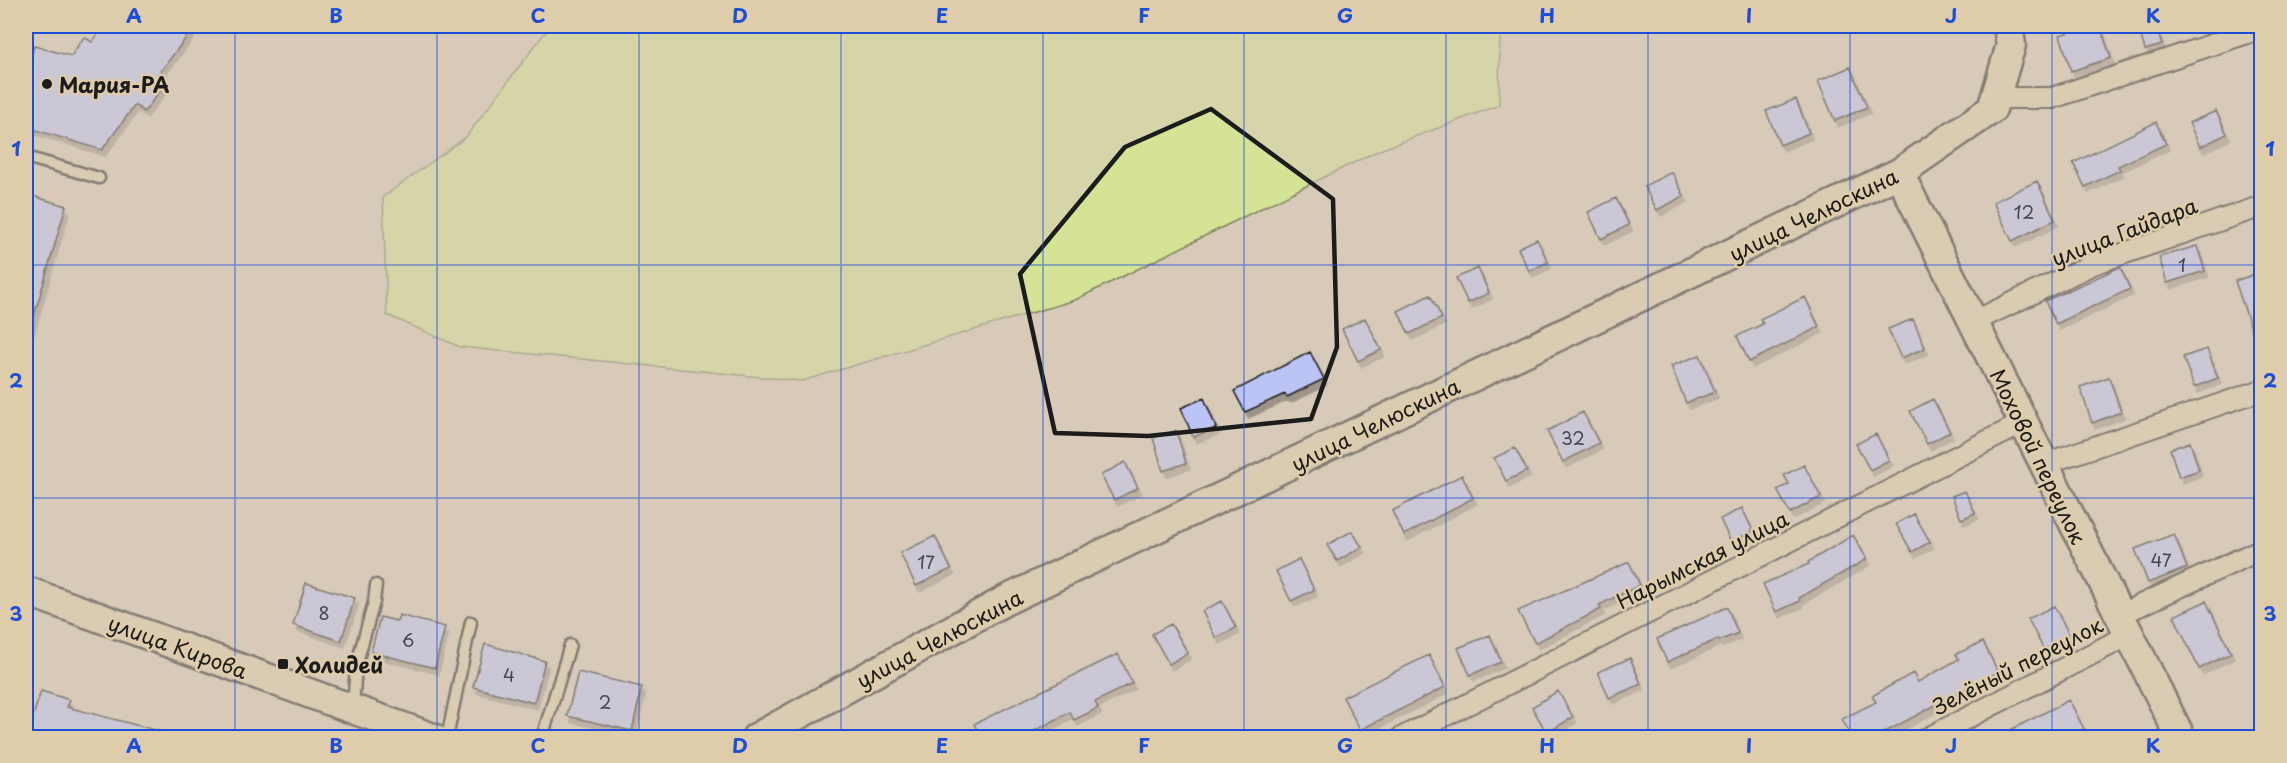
<svg xmlns="http://www.w3.org/2000/svg" width="2287" height="763" viewBox="0 0 2287 763" font-family="'Playpen Sans',sans-serif">
<style>
.green{fill:#d5e396;stroke:#788059;stroke-width:1.5}
.building{fill:#bcc3f5;stroke:#1c1c1c;stroke-width:1.5;filter:url(#shadow)}
.lines{fill:none;stroke-linecap:round;stroke-linejoin:round}
.lane-casing{stroke:#1c1c1c;stroke-width:15}
.street-casing{stroke:#1c1c1c;stroke-width:24}
.secondary-casing{stroke:#1c1c1c;stroke-width:33}
.lane{stroke:#deccaa;stroke-width:10}
.street{stroke:#deccaa;stroke-width:20}
.secondary{stroke:#deccaa;stroke-width:28}
.marked{fill:none;stroke:#1c1c1c;stroke-width:4.5;stroke-linejoin:round}
.grid{fill:none;stroke:#1d4ed8;stroke-width:1.5;stroke-opacity:0.55}
.poi-dot{fill:#1c1c1c;stroke:#deccaa;stroke-width:2}
.labels{text-anchor:middle;dominant-baseline:central;stroke-width:5;stroke-linejoin:round;paint-order:stroke}
.number-label{font-size:18px;fill:#444652}
.poi-label{font-size:21px;font-weight:bold;fill:#1c1c1c;stroke:#deccaa;text-anchor:start}
.street-label{font-size:21px;fill:#1c1c1c;stroke:#deccaa}
.neatline{fill:none;stroke:#1d4ed8;stroke-width:2}
.grid-label{font-size:20px;text-anchor:middle;font-weight:bold;fill:#1d4ed8}
</style>
<defs>
<filter id="shadow"><feDropShadow dx="3.5" dy="6" stdDeviation="0" flood-color="#0004"/></filter>
</defs>
<rect width="100%" height="100%" fill="#d7cab9"/>
<filter id="ink" filterUnits="userSpaceOnUse"><feTurbulence type="fractalNoise" baseFrequency=".0167" numOctaves="2"/><feDisplacementMap in="SourceGraphic" scale="12" xChannelSelector="R" yChannelSelector="G"/><feConvolveMatrix kernelMatrix="1 2 1 2 8 2 1 2 1" color-interpolation-filters="sRGB"/></filter>
<g filter="url(#ink)">
<path class="green" d="M550 26H1500L1499 105 1377 151 1075 300 802 381 460 347 387 315 383 197 466 137Z"/>
<path class="building" d="M115 26H195L157 76 166 83 144 112 135 105 102 150 26 127V75L34 46 71 56 84 37 92 42 103 28 110 33Z
M2090 26H2100L2111 58 2071 71 2060 35Z
M2138 26H2156L2162 45 2145 50Z
M1850 67 1867 107 1835 121 1818 81Z
M1796 99 1809 133 1780 145 1766 111Z
M2216 111 2227 134 2200 147 2189 123Z
M2156 122 2166 144 2118 166 2120 170 2085 187 2073 163Z
M1672 172 1684 196 1657 210 1644 186Z
M2037 181 2055 220 2012 241 1993 202Z
M26 194 66 206 30 330 26 329Z
M1616 198 1629 225 1601 239 1588 212Z
M1537 239 1548 262 1529 271 1518 248Z
M2197 246 2205 271 2167 283 2159 257Z
M2120 267 2130 289 2056 324 2045 301Z
M1478 268 1489 293 1468 303 1456 278Z
M2255 274 2262 295V351L2259 352 2235 281Z
M1430 295 1442 318 1409 334 1398 311Z
M1805 297 1819 327 1749 362 1737 336 1763 324 1760 319Z
M1365 318 1381 350 1358 361 1342 329Z
M1913 319 1925 348 1901 358 1888 329Z
M2207 349 2218 378 2194 387 2183 357Z
M1310 352 1324 379 1287 397 1285 394 1245 412 1234 391Z
M1700 355 1715 392 1686 403 1671 366Z
M2109 377 2121 412 2092 423 2080 387Z
M1204 398 1216 428 1193 437 1181 408Z
M1933 399 1950 432 1927 444 1910 411Z
M1583 412 1599 443 1563 462 1547 431Z
M1176 431 1186 463 1163 471 1153 438Z
M1876 434 1889 460 1870 470 1856 444Z
M2190 442 2199 470 2179 477 2170 449Z
M1515 448 1527 471 1506 481 1494 458Z
M1125 462 1138 488 1114 500 1101 475Z
M1804 465 1821 497 1790 513 1777 490 1789 484 1784 475Z
M1462 475 1473 498 1404 535 1392 511Z
M1965 491 1975 513 1961 519 1952 496Z
M1742 508 1753 531 1731 542 1720 519Z
M1914 514 1930 542 1912 552 1896 524Z
M1352 531 1362 547 1337 561 1327 545Z
M2174 534 2187 568 2148 583 2135 549Z
M1853 535 1867 559 1799 598 1800 601 1776 612 1763 584 1809 564 1808 562Z
M935 536 951 569 916 586 900 553Z
M1299 559 1314 590 1291 601 1276 571Z
M1629 562 1640 585 1599 605 1601 609 1535 643 1518 611Z
M306 583 355 598 341 641 293 625Z
M1222 601 1236 628 1216 638 1202 611Z
M2206 601 2231 653 2199 669 2174 616Z
M2054 606 2070 636 2044 650 2028 619Z
M1727 607 1738 633 1719 641 1718 639 1667 662 1657 639Z
M399 615 445 627 435 668 371 652 380 617 397 621Z
M1171 624 1188 653 1169 664 1152 634Z
M1490 635 1501 662 1470 675 1458 648Z
M1983 642 1998 672 1874 738H1852L1842 719 1876 702 1872 696 1913 673 1918 682 1959 659 1956 654Z
M485 644 545 661 534 703 473 687Z
M1118 654 1132 683 1095 702 1098 708 1074 720 1070 712 1021 738H982L974 724Z
M1429 655 1445 687 1360 730 1343 697Z
M1630 658 1641 684 1609 698 1598 672Z
M578 672 642 687 632 731 567 716Z
M41 691 70 700 67 707 163 732 162 738H26Z
M1558 691 1573 717 1547 733 1532 707Z
M2069 700 2084 729 2068 738H1995Z"/>
<g class="lines">
<defs>
<path id="lane" d="M26 157 99 178
M353 708 356 666 374 602 376 585
M447 738 471 622
M542 738 570 645"/>
<path id="street" d="M1995 98H2052L2262 28
M1973 322 2093 264 2262 206
M2044 464 2262 390
M2119 615 2262 549
M1401 738 2023 423
M1928 738 2129 635"/>
<path id="secondary" d="M1899 173 2181 738
M26 591 433 738
M756 738 1006 600 1899 173 1992 109 2011 45 2008 26"/>
</defs>
<use href="#lane" class="lane-casing"/>
<use href="#street" class="street-casing"/>
<use href="#secondary" class="secondary-casing"/>
<use href="#lane" class="lane"/>
<use href="#street" class="street"/>
<use href="#secondary" class="secondary"/>
</g>
</g>
<path d="M0 0H2287V763H0ZM1211 109 1333 199 1337 347 1311 419 1148 436 1055 433 1020 274 1125 147Z" fill="#d7cab9" fill-opacity=".55" fill-rule="evenodd"/>
<path class="marked" d="M1211 109 1333 199 1337 347 1311 419 1148 436 1055 433 1020 274 1125 147Z"/>
<path class="grid" d="M235 26V738M437 26V738M639 26V738M841 26V738M1043 26V738M1244 26V738M1446 26V738M1648 26V738M1850 26V738M2052 26V738M26 265H2262M26 498H2262"/>
<g class="poi-dot">
<circle cx="47" cy="84" r="6"/>
<rect x="277" y="658" width="12" height="12" rx="3"/>
</g>
<g class="labels">
<g class="number-label">
<text x="2024" y="211">12</text>
<text x="2182" y="264">1</text>
<text x="1573" y="437">32</text>
<text x="2161" y="559">47</text>
<text x="926" y="561">17</text>
<text x="324" y="612">8</text>
<text x="408" y="639">6</text>
<text x="509" y="674">4</text>
<text x="605" y="701">2</text>
</g>
<g class="poi-label">
<text x="59" y="84">Мария-РА</text>
<text x="295" y="664">Холидей</text>
</g>
<g class="street-label">
<text transform="translate(1813 214) rotate(-26)">улица Челюскина</text>
<text transform="translate(2124 231) rotate(-21)">улица Гайдара</text>
<text transform="translate(1375 424) rotate(-26)">улица Челюскина</text>
<text transform="translate(2039 456) rotate(64)">Моховой переулок</text>
<text transform="translate(1702 559) rotate(-27)">Нарымская улица</text>
<text transform="translate(939 638) rotate(-28)">улица Челюскина</text>
<text transform="translate(178 646) rotate(20)">улица Кирова</text>
<text transform="translate(2017 665) rotate(-27)">Зелёный переулок</text>
</g>
</g>
<rect width="2287" height="763" fill="none" stroke="#deccaa" stroke-width="66"/>
<rect x="33" y="33" width="2221" height="697" class="neatline"/>
<g class="grid-label">
<text x="134" y="23">A</text>
<text x="336" y="23">B</text>
<text x="538" y="23">C</text>
<text x="740" y="23">D</text>
<text x="942" y="23">E</text>
<text x="1144" y="23">F</text>
<text x="1345" y="23">G</text>
<text x="1547" y="23">H</text>
<text x="1749" y="23">I</text>
<text x="1951" y="23">J</text>
<text x="2153" y="23">K</text>
<text x="16" y="156">1</text>
<text x="2270" y="156">1</text>
<text x="16" y="388">2</text>
<text x="2270" y="388">2</text>
<text x="16" y="621">3</text>
<text x="2270" y="621">3</text>
<text x="134" y="753">A</text>
<text x="336" y="753">B</text>
<text x="538" y="753">C</text>
<text x="740" y="753">D</text>
<text x="942" y="753">E</text>
<text x="1144" y="753">F</text>
<text x="1345" y="753">G</text>
<text x="1547" y="753">H</text>
<text x="1749" y="753">I</text>
<text x="1951" y="753">J</text>
<text x="2153" y="753">K</text>
</g>
</svg>
